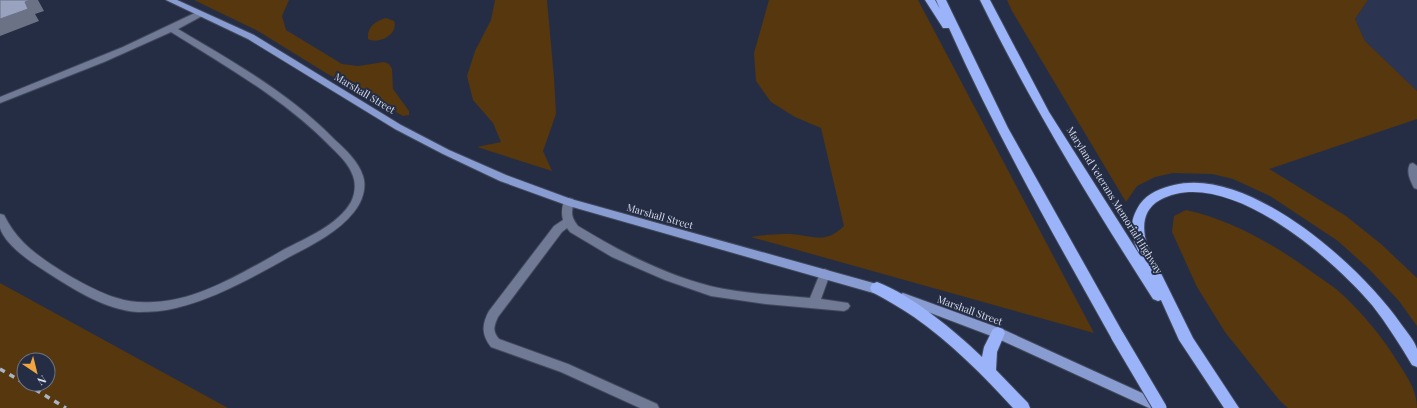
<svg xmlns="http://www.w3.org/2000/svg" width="1417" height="408" viewBox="0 0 1417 408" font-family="'Playfair Display',serif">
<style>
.built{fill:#2b3552}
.green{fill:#56370e;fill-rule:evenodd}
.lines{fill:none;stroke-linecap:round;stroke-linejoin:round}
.minor-casing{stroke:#42495d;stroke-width:2}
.major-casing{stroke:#42495d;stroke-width:2}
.highway-casing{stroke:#42495d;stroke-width:2}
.minor{fill:#707a95;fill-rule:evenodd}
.major{fill:#899cd1;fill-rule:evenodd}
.highway{fill:#9ab3f9;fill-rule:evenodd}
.rail{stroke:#acb3c4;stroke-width:3.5;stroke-dasharray:5.5 5.5;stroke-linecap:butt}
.highway-bridge-casing{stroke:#42495d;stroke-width:15;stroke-linecap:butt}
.highway-bridge{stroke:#9ab3f9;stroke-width:13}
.shaded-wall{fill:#6b7286}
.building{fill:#99a3c0;stroke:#6b7286}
.labels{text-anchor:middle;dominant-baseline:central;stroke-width:4;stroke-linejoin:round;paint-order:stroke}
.street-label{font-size:10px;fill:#d7dded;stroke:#252d44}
</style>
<rect width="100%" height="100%" fill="#252d44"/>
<path class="built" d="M1368 0H1417V91L1365 41 1355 19Z"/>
<path class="green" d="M194 0H289L282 16 286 30 342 64 358 66 384 62 389 64 392 69 393 89 409 111V115L403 116 326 73 258 31Z
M495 0H547L554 78 556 114 543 151 552 171 477 147 501 142 493 123 473 100 467 76 475 51 491 20Z
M769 0H918L1094 333 751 237C764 235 776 234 789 234 812 235 825 245 844 226L821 128 795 117 771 102 756 81 754 53Z
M1007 0H1368L1355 19 1365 41 1417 91V119L1269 169 1346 216 1381 244 1417 278V326L1399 301 1369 269 1338 241 1270 196 1233 179 1212 174 1173 173 1155 177 1137 186 1126 202 1012 11Z
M386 18 394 21C399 34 379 45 368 39 367 27 375 21 386 18Z
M1186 210C1232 220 1275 245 1312 272 1323 280 1335 287 1344 296 1365 316 1384 339 1399 364 1408 378 1417 391 1417 408H1288L1280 401 1225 332 1197 287 1172 232 1174 216Z
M0 283 228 408H0ZM24 360H48V384H24Z"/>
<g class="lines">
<defs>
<path id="minor" d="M199 11 202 12V16L178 29C233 62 290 93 335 140 346 150 358 161 363 176 367 188 362 202 354 212 338 232 314 244 291 256 255 276 217 298 176 308 164 311 151 312 138 312 104 310 70 287 42 269 29 261 5 244 0 228 0 224 0 218 0 214L4 215C9 225 15 234 23 242 41 261 92 291 117 298 129 302 141 303 154 302 197 301 246 271 283 250 306 238 338 225 351 202 355 194 356 184 353 176 349 164 339 155 331 147 284 99 227 67 171 32L104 62 0 103V97L123 47Z
M1413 163 1417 166V189L1414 188C1410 180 1406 172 1410 164Z
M569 198 573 199 574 202C571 213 571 217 578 226 619 251 663 274 710 286 741 294 779 295 810 298L821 271 825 269 829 271 830 274 821 299 848 303 850 306 848 309 844 311 766 304 711 296 665 280 612 257 570 232 567 228 562 232 498 317C494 326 492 331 499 339L568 364 657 404 659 408H640L561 372 491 347C481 334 482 324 489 311L554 226 563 220C561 212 562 206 565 199Z"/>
<path id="major" d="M166 0H177L254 35 401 125 449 150 506 175 571 199 884 286 888 288 889 291 888 294 884 296 569 206 500 181 443 154 395 129 248 39Z
M903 293 1002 329 1164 403 1166 407 1149 408 994 337 899 301 898 298 899 295Z"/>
<path id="highway" d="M925 0H935L940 9 936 0H946L1008 128 1123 333 1125 337 1123 341 1118 343 1113 341C1056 239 997 136 949 28H943Z
M980 0H990L1049 112 1141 257C1131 237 1127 224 1140 204 1148 193 1161 188 1174 185 1249 166 1361 266 1401 324 1406 331 1415 341 1417 349 1417 355 1417 362 1417 367L1412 365C1400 345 1387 324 1372 305 1332 258 1225 164 1160 200 1142 210 1142 228 1147 245L1193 338 1239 408H1224L1179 340 1161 300 1158 301 1153 299C1091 202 1031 104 980 0Z
M877 282C912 295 955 331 982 357L984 347 993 329 998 327 1003 329 1005 333 997 352 996 370 1028 403 1030 408H1013C983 375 951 343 914 317 901 308 887 300 872 292L870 288 872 284Z"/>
</defs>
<use href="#minor" class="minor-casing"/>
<use href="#major" class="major-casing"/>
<use href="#highway" class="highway-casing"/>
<use href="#minor" class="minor"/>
<use href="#major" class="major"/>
<use href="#highway" class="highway"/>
<path class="rail" d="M0 369 24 383
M26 384 66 408"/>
<defs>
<path id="highway-bridge" d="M1118 337 1160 408"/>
</defs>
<use href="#highway-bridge" class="highway-bridge-casing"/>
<use href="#highway-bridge" class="highway-bridge"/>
</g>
<path class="shaded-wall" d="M30 0H38L44 11 35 14 39 21 0 36V19L25 2Z"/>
<path class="building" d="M0 0H30L25 2 28 9 0 19Z"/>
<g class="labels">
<g class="street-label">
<text transform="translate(365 93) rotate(31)">Marshall Street</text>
<text transform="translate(1115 200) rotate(58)">Maryland Veterans Memorial Highway</text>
<text transform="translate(660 216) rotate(16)">Marshall Street</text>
<text transform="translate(970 310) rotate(20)">Marshall Street</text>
</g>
</g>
<g transform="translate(36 372) rotate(145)"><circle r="19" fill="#252d44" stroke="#6c7388"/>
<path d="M0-3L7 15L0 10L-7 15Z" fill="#f1a540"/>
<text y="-6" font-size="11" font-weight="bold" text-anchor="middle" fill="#d7dded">N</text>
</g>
</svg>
